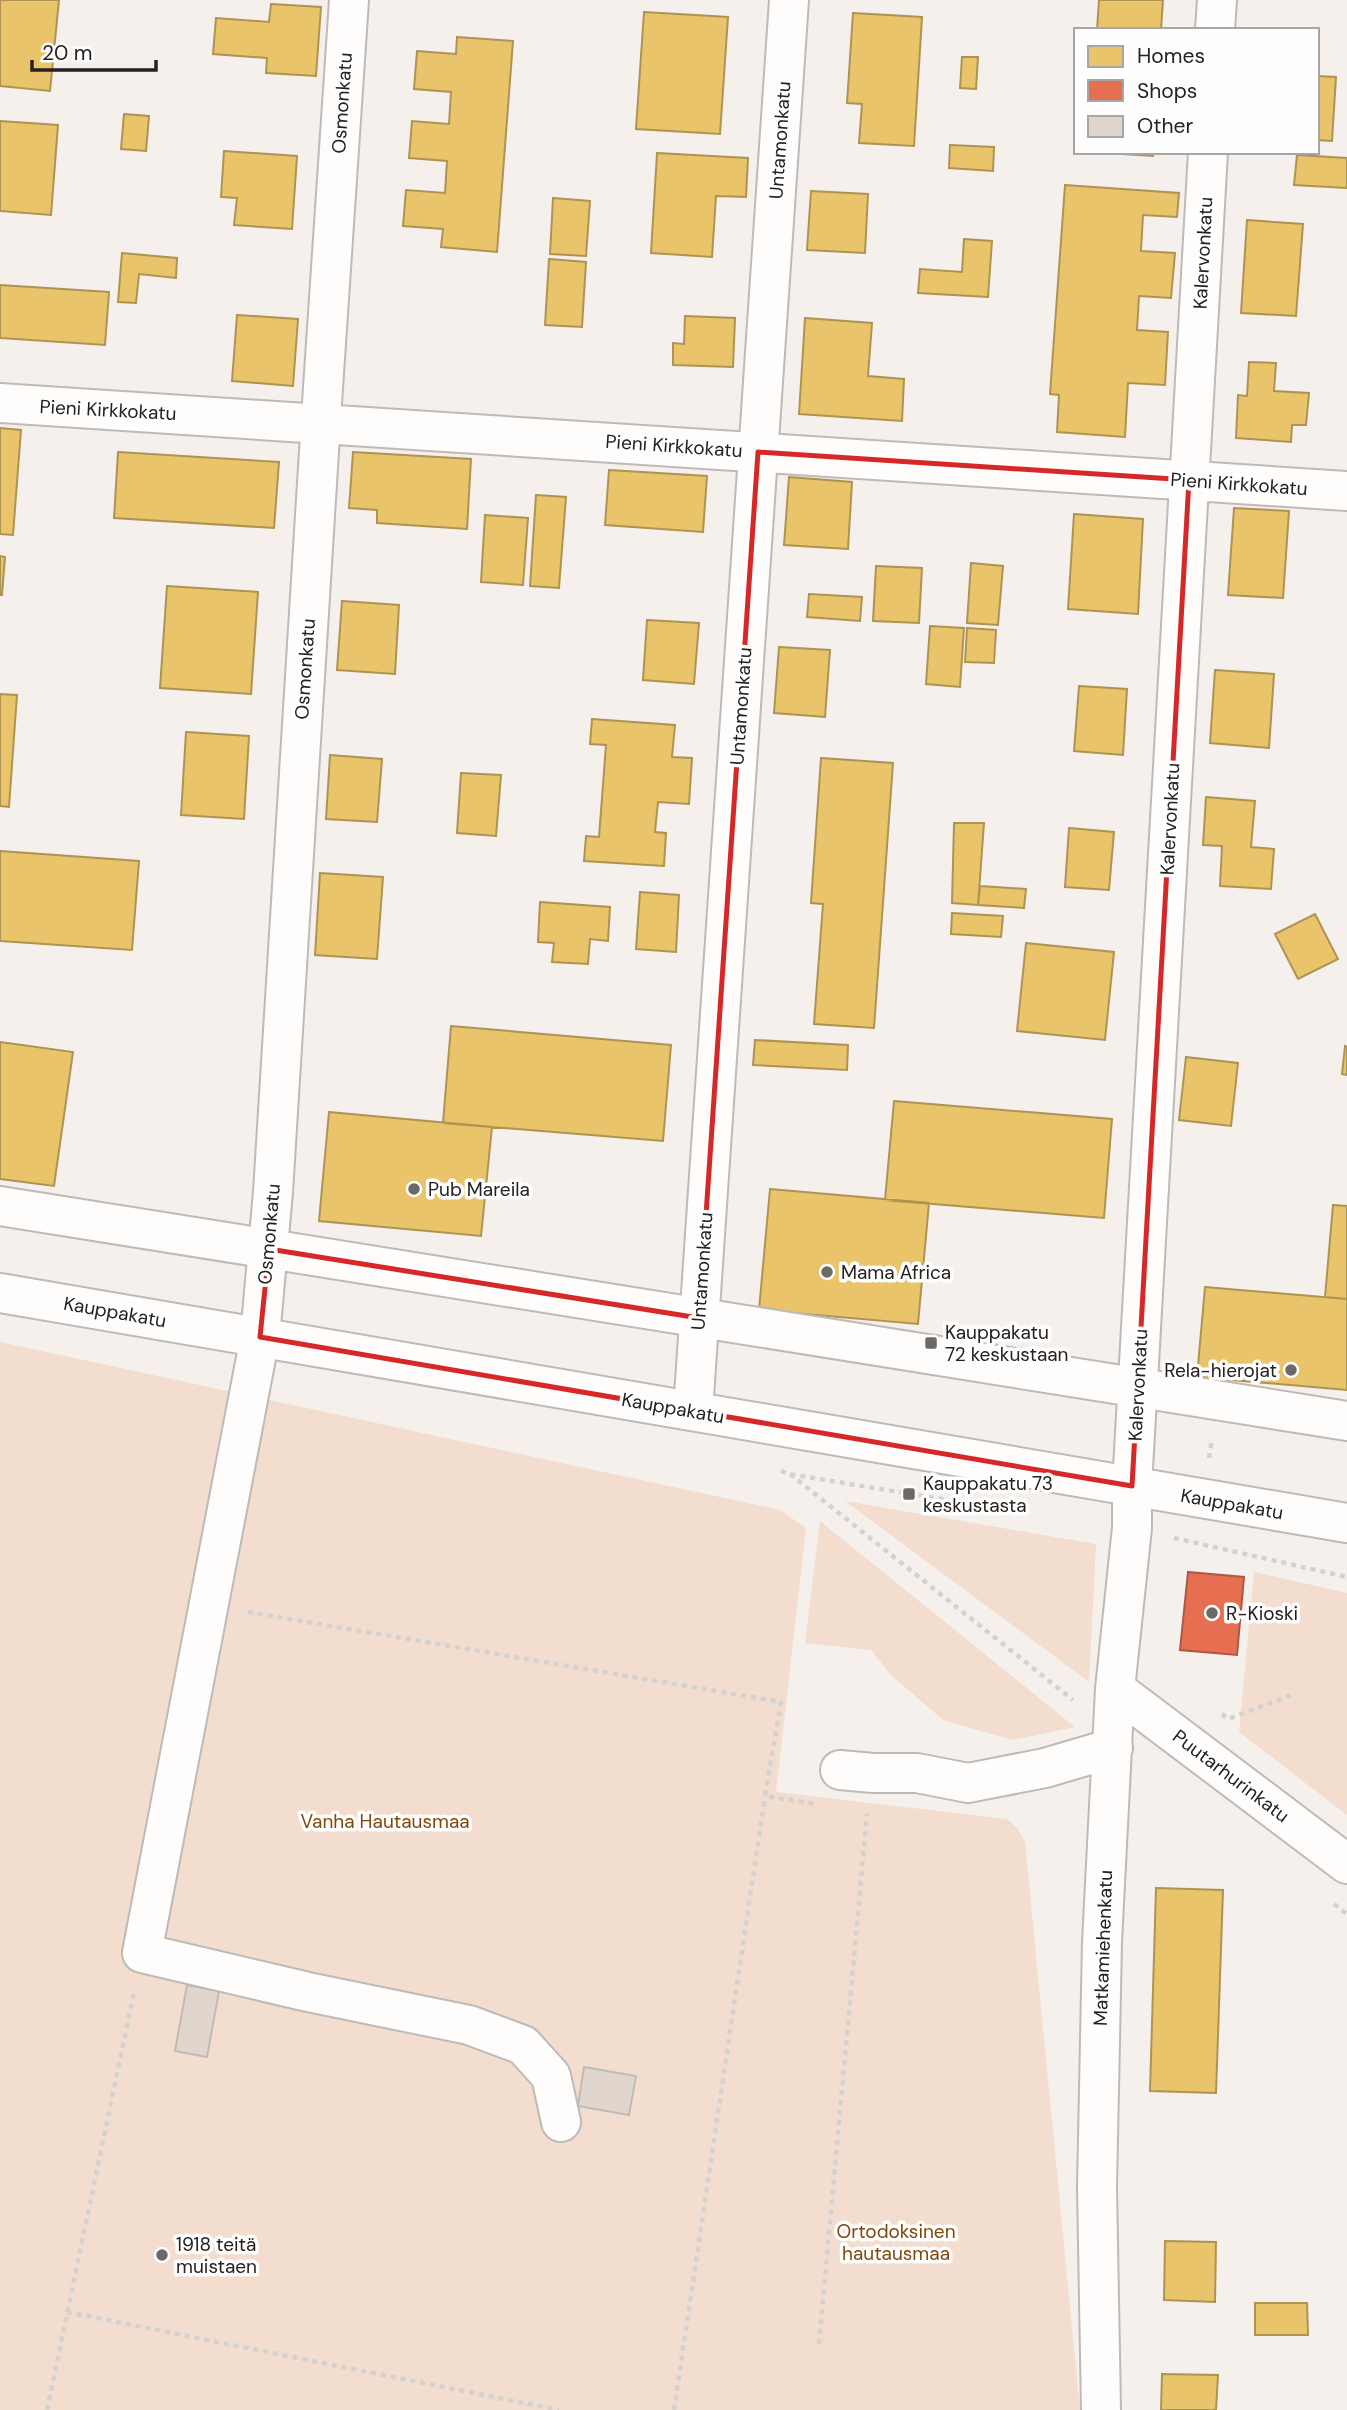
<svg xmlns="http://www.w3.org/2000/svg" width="1347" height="2410" viewBox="0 0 1347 2410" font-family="'DM Sans',sans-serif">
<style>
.green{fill:#f2ddce}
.homes{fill:#e9c46a;stroke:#ae9353;stroke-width:2}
.shops{fill:#e76f51;stroke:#ac5842;stroke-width:2}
.building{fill:#e1d6cd;stroke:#bfbbb8;stroke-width:2}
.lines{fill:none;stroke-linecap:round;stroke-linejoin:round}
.minor-casing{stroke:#bebab7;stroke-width:42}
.major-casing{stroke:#bebab7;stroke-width:42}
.path{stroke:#d4d2d1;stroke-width:4.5;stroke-dasharray:5 5;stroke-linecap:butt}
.minor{stroke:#fefdfc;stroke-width:38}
.major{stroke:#fefdfc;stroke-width:38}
.marked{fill:none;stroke:#d62828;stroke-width:5;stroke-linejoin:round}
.poi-dot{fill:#6d6966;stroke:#fefefe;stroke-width:2.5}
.labels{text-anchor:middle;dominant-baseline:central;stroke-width:7;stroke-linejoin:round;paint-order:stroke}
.street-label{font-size:19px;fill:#24211e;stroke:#fefefe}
.poi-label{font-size:19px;fill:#24211e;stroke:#fefefe;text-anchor:start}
.park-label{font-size:19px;fill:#81470a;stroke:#fefefe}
</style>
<rect width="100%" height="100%" fill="#f5f0ec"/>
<path class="green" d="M0 1342 780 1510 806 1528 776 1792 1007 1819 1018 1829 1025 1842 1080 2410H0Z
M845 1501 1096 1544 1089 1682Z
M820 1521 1075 1727 1012 1740 943 1720 891 1675 871 1650 805 1643Z
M1254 1572 1347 1593V1815L1239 1732Z"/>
<path class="homes" d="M0 0H59L50 91 0 86Z
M1099 0H1163L1161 30H1097Z
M271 4 321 7 316 76 266 73 267 58 213 54 216 18 269 22Z
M644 12 728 17 720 134 636 129Z
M853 13 922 17 914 146 859 143 862 104 847 103Z
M457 37 513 41 497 252 441 247 443 229 403 226 406 190 445 193 447 161 409 158 412 121 449 124 451 92 414 89 417 51 456 54Z
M962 57H978L976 89 960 88Z
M1317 76 1336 77 1332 141 1317 140Z
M124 114 149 116 146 151 121 149Z
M0 121 58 125 51 215 0 211Z
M950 145 994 147 993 171 949 168Z
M224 151 297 156 292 229 234 225 237 198 221 197Z
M1089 152H1153V156Z
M657 153 748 158 746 197 716 196 712 257 651 253Z
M1297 155 1347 158V188L1294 185Z
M1065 185 1179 193 1177 217 1143 215 1141 251 1175 253 1171 298 1139 296 1137 330 1168 332 1165 385 1128 383 1125 437 1057 432 1059 395 1050 394Z
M811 191 868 194 865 253 807 250Z
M553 198 590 201 586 256 550 254Z
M1247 220 1303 224 1296 316 1241 313Z
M964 239 992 241 988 297 918 293 920 269 962 272Z
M122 253 177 258 176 278 139 274 136 303 118 302Z
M549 259 586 262 582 327 545 325Z
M0 285 109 292 105 345 0 338Z
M237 315 298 319 293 386 232 381Z
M685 316 735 318 733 367 673 365V343L684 344Z
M805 318 872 323 868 376 904 379 902 421 799 414Z
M1249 362 1276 363 1274 391 1309 393 1306 425H1292L1291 442 1236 438 1238 395 1247 396Z
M0 428 21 430 13 535 0 534Z
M118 452 279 462 274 528 114 518Z
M353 452 471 459 467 529 377 523V510L349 508Z
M609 470 707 476 703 532 605 525Z
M789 477 852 482 848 549 784 545Z
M536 495 566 497 559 588 530 586Z
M1234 508 1289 511 1283 598 1228 595Z
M1074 514 1143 519 1138 614 1068 609Z
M485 515 528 518 523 585 481 582Z
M0 556 5 557 2 595H0Z
M971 563 1003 566 998 625 967 623Z
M876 566 922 568 919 623 873 621Z
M167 586 258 592 251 694 160 688Z
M809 594 862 597 860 621 807 617Z
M342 601 399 605 395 674 337 670Z
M647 620 699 623 694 684 643 680Z
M930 626 964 628 960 687 926 684Z
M967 628 996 630 994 663 965 662Z
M779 647 830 650 825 717 774 713Z
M1215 670 1274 674 1269 748 1210 743Z
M1079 686 1127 689 1123 755 1074 751Z
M0 694 17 695 9 807 0 806Z
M592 719 675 725 672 757 692 758 689 804 658 802 655 832 666 833 664 866 584 861 586 836 599 837 606 745 590 744Z
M186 732 249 736 244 819 181 815Z
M330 755 382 759 377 822 326 819Z
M821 758 893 763 874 1028 814 1024 823 904 811 903Z
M461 773 501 775 496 836 457 833Z
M1206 797 1255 801 1251 847 1274 849 1271 889 1220 886 1222 846 1203 845Z
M954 823H984L978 905 952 903Z
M1069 828 1114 832 1109 890 1065 887Z
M0 851 139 861 132 950 0 941Z
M320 873 383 877 377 959 315 955Z
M980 886 1026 889 1024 908 978 905Z
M640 892 679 895 676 952 636 949Z
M540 902 610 907 608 941 590 939 588 964 552 962 554 943 538 942Z
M952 913 1003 916 1001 937 951 934Z
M1315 914 1338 959 1298 979 1275 934Z
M1026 943 1114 952 1105 1040 1017 1031Z
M451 1026 671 1045 663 1141 443 1123Z
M755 1040 848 1045 847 1070 753 1065Z
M0 1042 73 1052 54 1186 0 1179Z
M1345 1046 1347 1047V1075L1342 1074Z
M1186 1057 1238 1063 1231 1126 1179 1120Z
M894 1101 1112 1119 1104 1218 885 1200Z
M329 1112 492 1127 481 1236 319 1221Z
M770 1189 929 1203 918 1324 759 1310Z
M1333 1205 1347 1206V1299L1325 1297Z
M1205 1287 1347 1299V1390L1197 1377Z
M1156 1888 1223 1890 1216 2093 1150 2091Z
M1165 2241 1216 2242 1215 2302 1164 2300Z
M1255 2303H1307L1308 2335H1255Z
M1162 2374 1218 2375 1216 2410H1161Z"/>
<path class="shops" d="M1188 1572 1244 1577 1237 1655 1180 1650Z"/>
<path class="building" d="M187 1985 219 1991 207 2057 175 2051Z
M584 2067 636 2076 629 2115 578 2106Z"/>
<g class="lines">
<defs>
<path id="minor" d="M349 0 322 403 273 1192 260 1337 142 1953 308 1992 469 2025 523 2045 551 2076 561 2122
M1215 30 1217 0
M0 403 1347 491
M693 1411 789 0
M1115 1689 1347 1864
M840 1770 873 1773H917L968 1783 1045 1768 1113 1748
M1101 2410 1097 2187 1102 1942 1115 1689 1132 1528V1486L1208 152"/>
<path id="major" d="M0 1206 1347 1421
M0 1293 1347 1523"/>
</defs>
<use href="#minor" class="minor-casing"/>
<use href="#major" class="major-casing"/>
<path class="path" d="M1209 1458 1212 1439
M781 1471 789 1474 966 1503
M790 1474 1073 1700
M1174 1538 1347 1577
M248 1612 781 1702 765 1796 816 1804
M1222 1714 1228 1719 1292 1695
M1334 1904 1347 1914
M67 2312 559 2410
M819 2344 867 1814
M47 2410 134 1992
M674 2410 765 1796"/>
<use href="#minor" class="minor"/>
<use href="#major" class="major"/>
</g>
<path class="marked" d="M758 452 1189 480 1132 1486 260 1337 269 1249 699 1318Z"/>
<g class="poi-dot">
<circle cx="414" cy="1189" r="7"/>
<circle cx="827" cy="1272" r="7"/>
<rect x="924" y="1336" width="14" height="14" rx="3.5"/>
<circle cx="1291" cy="1370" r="7"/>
<rect x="902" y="1487" width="14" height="14" rx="3.5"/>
<circle cx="1212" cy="1613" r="7"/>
<circle cx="162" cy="2255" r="7"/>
</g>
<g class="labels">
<g class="street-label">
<text transform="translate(342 103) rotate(-86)">Osmonkatu</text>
<text transform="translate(780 140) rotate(-86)">Untamonkatu</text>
<text transform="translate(1203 253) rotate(-87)">Kalervonkatu</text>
<text transform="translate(108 410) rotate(3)">Pieni Kirkkokatu</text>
<text transform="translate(674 446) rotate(4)">Pieni Kirkkokatu</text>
<text transform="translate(1239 484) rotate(4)">Pieni Kirkkokatu</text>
<text transform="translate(305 669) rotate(-86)">Osmonkatu</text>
<text transform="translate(741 706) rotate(-86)">Untamonkatu</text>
<text transform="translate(1170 819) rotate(-87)">Kalervonkatu</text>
<text transform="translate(269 1234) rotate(-85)">Osmonkatu</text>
<text transform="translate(702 1271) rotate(-86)">Untamonkatu</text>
<text transform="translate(115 1312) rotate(10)">Kauppakatu</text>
<text transform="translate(1138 1385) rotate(-87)">Kalervonkatu</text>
<text transform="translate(673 1408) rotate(10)">Kauppakatu</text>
<text transform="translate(1232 1504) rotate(10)">Kauppakatu</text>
<text transform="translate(1231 1776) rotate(37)">Puutarhurinkatu</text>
<text transform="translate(1103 1948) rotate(-88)">Matkamiehenkatu</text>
</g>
<g class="poi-label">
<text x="428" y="1189">Pub Mareila</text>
<text x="841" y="1272">Mama Africa</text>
<text x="945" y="1332">Kauppakatu<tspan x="945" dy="22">72 keskustaan</tspan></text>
<text x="1277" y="1370" text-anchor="end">Rela-hierojat</text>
<text x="923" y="1483">Kauppakatu 73<tspan x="923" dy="22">keskustasta</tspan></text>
<text x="1226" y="1613">R-Kioski</text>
<text x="176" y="2244">1918 teitä<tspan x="176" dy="22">muistaen</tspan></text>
</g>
<g class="park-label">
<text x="385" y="1821">Vanha Hautausmaa</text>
<text x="896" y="2231">Ortodoksinen<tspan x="896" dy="22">hautausmaa</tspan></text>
</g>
</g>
<rect x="1074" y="28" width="245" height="126" fill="#fefefe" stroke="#a7a6a4" stroke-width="2"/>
<rect x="1088" y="46" width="35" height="21" fill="#e9c46a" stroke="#a7a6a4" stroke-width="2"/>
<text x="1137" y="63" font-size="21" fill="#24211e">Homes</text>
<rect x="1088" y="80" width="35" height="21" fill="#e76f51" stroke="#a7a6a4" stroke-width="2"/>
<text x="1137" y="98" font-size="21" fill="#24211e">Shops</text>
<rect x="1088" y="116" width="35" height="21" fill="#e1d6cd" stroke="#a7a6a4" stroke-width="2"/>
<text x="1137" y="133" font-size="21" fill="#24211e">Other</text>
<path d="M32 60v10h124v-10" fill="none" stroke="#24211e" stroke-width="3.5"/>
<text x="42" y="60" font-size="21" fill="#24211e" stroke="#fefefe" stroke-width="5" paint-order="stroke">20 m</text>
</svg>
